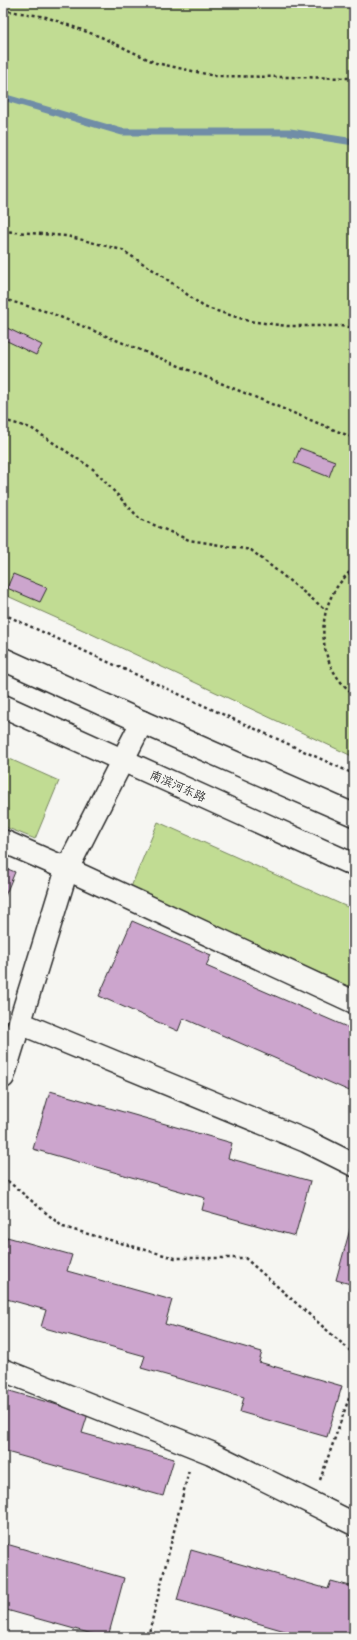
<svg xmlns="http://www.w3.org/2000/svg" width="357" height="1640" viewBox="0 0 357 1640" font-family="'Shantell Sans','LXGW WenKai TC',sans-serif">
<style>
.green{fill:#c1dc93;stroke:#76845f}
.lines{fill:none;stroke-linecap:round;stroke-linejoin:round}
.stream{stroke:#6f8da7;stroke-width:7}
.building{fill:#cca5cd;stroke:#2b2b2b}
.minor-casing{stroke:#2b2b2b;stroke-width:25}
.secondary-casing{stroke:#2b2b2b;stroke-width:25}
.path{stroke:#2b2b2b;stroke-width:2.5;stroke-dasharray:3 3;stroke-linecap:butt}
.minor{stroke:#f6f6f2;stroke-width:22}
.secondary{stroke:#f6f6f2;stroke-width:22}
.labels{text-anchor:middle;dominant-baseline:central;stroke-width:3;stroke-linejoin:round;paint-order:stroke}
.street-label{font-size:12px;fill:#2b2b2b;stroke:#f6f6f2}
</style>
<rect width="100%" height="100%" fill="#f6f6f2"/>
<filter id="ink" filterUnits="userSpaceOnUse"><feTurbulence type="fractalNoise" baseFrequency=".025" numOctaves="2"/><feDisplacementMap in="SourceGraphic" scale="8" xChannelSelector="R" yChannelSelector="G"/><feConvolveMatrix kernelMatrix="1 2 1 2 8 2 1 2 1" color-interpolation-filters="sRGB"/></filter>
<g filter="url(#ink)">
<path class="green" d="M3 3H354V757L83 630 3 594Z
M3 756 59 781 35 839 3 826Z
M158 822 354 910V989L131 887Z"/>
<g class="lines">
<path class="stream" d="M3 97 122 132H290L354 142"/>
</g>
<path class="building" d="M3 326 42 345 36 355 3 339Z
M300 448 335 461 329 477 294 463Z
M13 574 47 588 40 602 7 588Z
M3 867 15 872 3 901Z
M132 921 211 955 206 966 354 1030V1093L183 1018 178 1031 99 996Z
M50 1091 232 1143 228 1158 310 1181 295 1236 202 1210 205 1198 33 1149Z
M352 1222 354 1223V1285L336 1280Z
M7 1237 72 1255 67 1271 172 1300 165 1324 262 1352 259 1362 342 1386 327 1437 240 1412 244 1397 141 1368 145 1356 41 1327 46 1310 3 1298V1251Z
M3 1389 88 1414 82 1433 174 1459 163 1496 3 1451Z
M3 1543 124 1578 108 1637H103L3 1609Z
M191 1550 328 1589 331 1581 354 1587V1637H306L177 1600Z"/>
<g class="lines">
<defs>
<path id="minor" d="M3 841 67 869 354 1002
M20 1023 306 1141 354 1165
M3 1077 67 869 142 722
M3 1370 211 1453 354 1524"/>
<path id="secondary" d="M3 659 142 722 354 815
M3 706 354 865"/>
</defs>
<use href="#minor" class="minor-casing"/>
<use href="#secondary" class="secondary-casing"/>
<path class="path" d="M3 10 46 17 101 37 156 63 215 76 354 78
M3 231 67 236 122 250 161 275 204 307 249 321 287 326H340L354 328
M3 299 48 312 354 438
M3 420 31 428 93 469 140 519 189 540 251 550 326 610
M354 568C348 573 344 578 339 584 314 617 319 669 354 694
M3 614 354 774
M3 1177 63 1227 175 1258H245L354 1354
M320 1480 354 1384
M148 1637 189 1470"/>
<use href="#minor" class="minor"/>
<use href="#secondary" class="secondary"/>
</g>
</g>
<g class="labels">
<g class="street-label">
<text transform="translate(178 786) rotate(24)">南滨河东路</text>
</g>
</g>
<rect width="357" height="1640" fill="none" stroke="#f6f6f2" stroke-width="16"/>
<rect x="8" y="8" width="341" height="1624" fill="none" stroke="#2b2b2b" stroke-width="1.5" filter="url(#ink)"/>
</svg>
